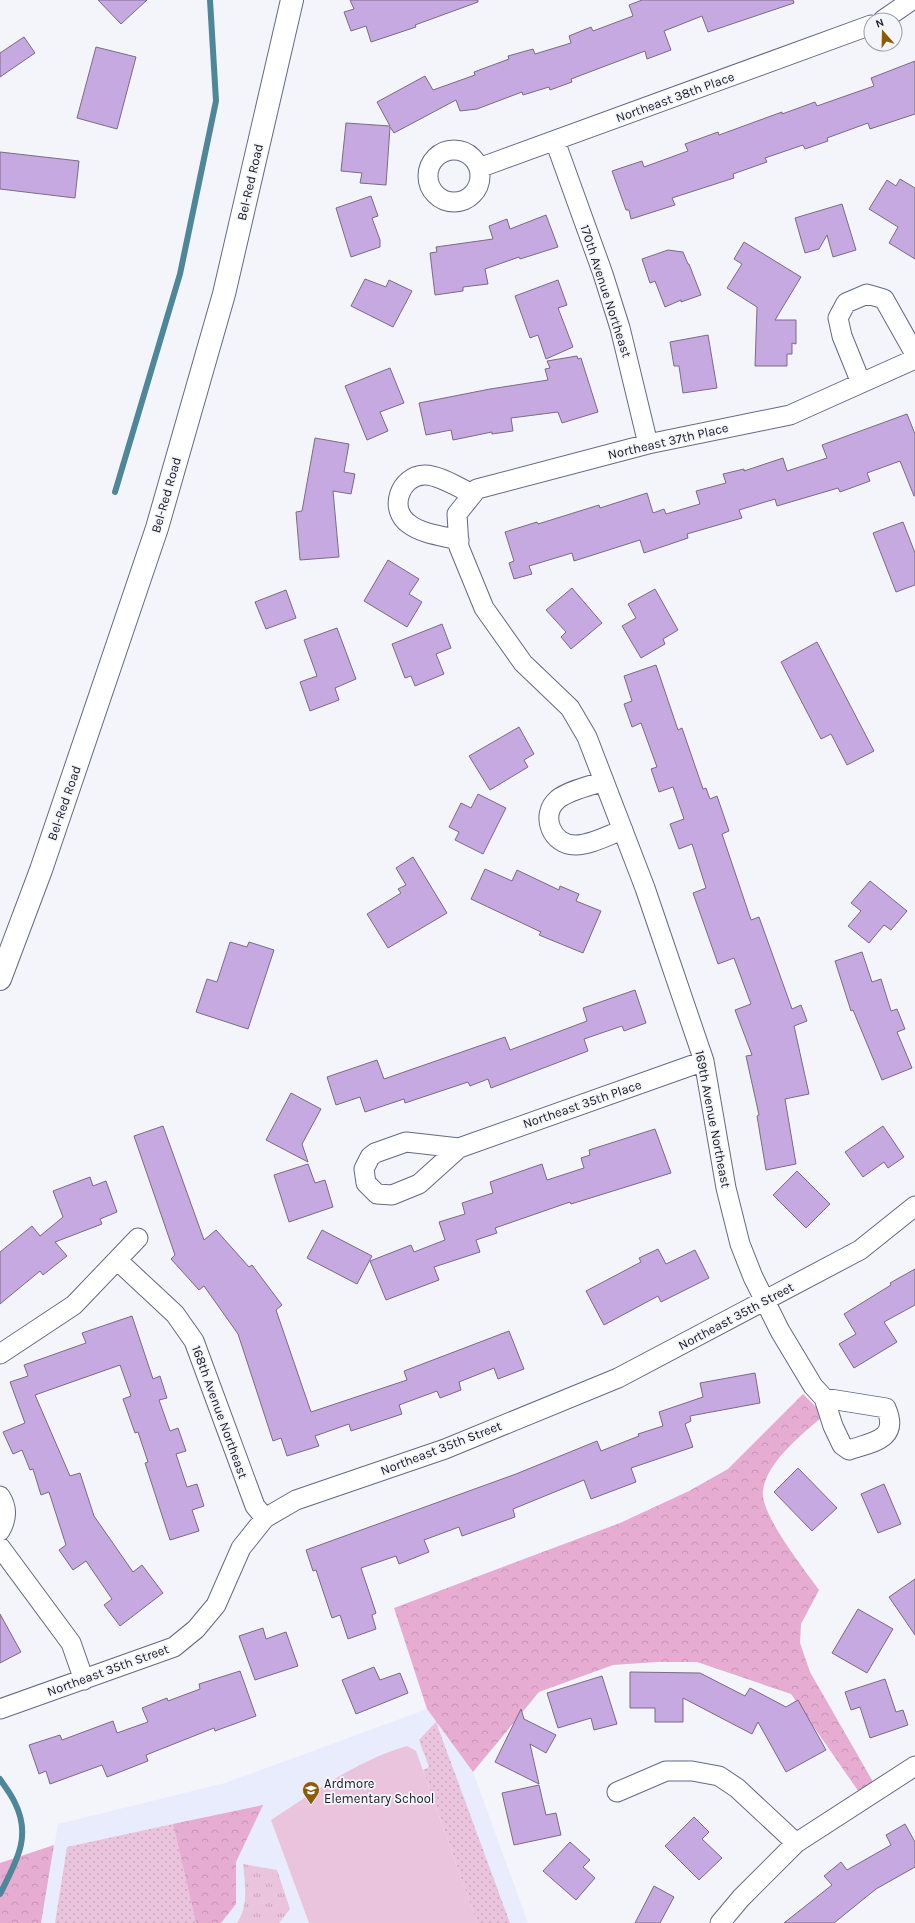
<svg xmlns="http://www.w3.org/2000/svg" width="915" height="1923" viewBox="0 0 915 1923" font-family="Karla,sans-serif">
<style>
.built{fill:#e9ecfc}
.grass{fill:url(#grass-dots)}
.forest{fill:url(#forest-crowns)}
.park{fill:url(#park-tufts)}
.pitch{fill:#eac3dc}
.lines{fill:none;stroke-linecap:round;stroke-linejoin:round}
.stream{stroke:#4e8799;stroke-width:6}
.building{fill:#c6a9e0;stroke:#7a6b86}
.minor-casing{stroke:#646985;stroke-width:21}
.secondary-casing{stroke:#646985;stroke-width:24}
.minor{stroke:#fff;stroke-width:19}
.secondary{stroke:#fff;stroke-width:22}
.labels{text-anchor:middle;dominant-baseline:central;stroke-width:3.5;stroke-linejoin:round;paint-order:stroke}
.street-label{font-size:13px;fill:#171824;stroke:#f4f5fb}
.poi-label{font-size:13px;fill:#171824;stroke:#f4f5fb;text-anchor:start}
</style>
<defs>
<pattern id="grass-dots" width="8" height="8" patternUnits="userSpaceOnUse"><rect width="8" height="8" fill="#eac3dc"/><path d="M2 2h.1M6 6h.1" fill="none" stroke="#c8a7bd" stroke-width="1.8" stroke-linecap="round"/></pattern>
<pattern id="forest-crowns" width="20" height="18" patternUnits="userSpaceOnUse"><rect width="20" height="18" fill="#e6acd2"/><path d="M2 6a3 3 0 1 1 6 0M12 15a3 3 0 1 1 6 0" fill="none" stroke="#c593b4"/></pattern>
<pattern id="park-tufts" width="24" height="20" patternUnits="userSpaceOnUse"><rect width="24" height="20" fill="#eac3dc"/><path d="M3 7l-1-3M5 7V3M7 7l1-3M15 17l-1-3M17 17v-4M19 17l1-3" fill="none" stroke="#c8a7bd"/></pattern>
</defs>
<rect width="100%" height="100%" fill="#f4f5fb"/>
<path class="built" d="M427 1709 473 1772 528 1923H41L58 1824 225 1783Z"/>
<path class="grass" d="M436 1722 510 1923H477L423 1770 429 1767 419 1740Z
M173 1824 196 1923H55L67 1847Z"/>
<path class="forest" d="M803 1394 824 1415C803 1434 768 1460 763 1490 759 1513 805 1570 819 1590L801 1624 800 1643 810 1672 876 1787 861 1795 791 1694 697 1662H657L613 1665 539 1692 473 1772 427 1709 394 1608 620 1523 689 1491 728 1469Z
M263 1805 236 1862V1904L221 1923H196L173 1824Z
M54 1845 41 1923H0V1863Z"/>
<path class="park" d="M243 1864 277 1870 290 1909 279 1923H237C249 1906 245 1884 243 1864Z"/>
<path class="pitch" d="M407 1746 416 1751 477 1923H309L271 1820C314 1792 358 1760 407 1746Z"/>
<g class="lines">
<path class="stream" d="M115 492 180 274 216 101 210 0
M0 1779C5 1787 11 1794 15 1803 32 1837 16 1862 0 1894"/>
</g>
<path class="building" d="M98 0H147L121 24Z
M350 0H478V2L415 25 416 27 371 42 366 26 351 31 344 12 354 9Z
M642 0H793L794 3 708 32 702 16 664 31 671 50 647 59 645 51 571 79 572 82 550 90 549 87 523 95 522 92 477 109 460 111 456 100 394 133 390 127 386 185 360 183 362 173 341 171 346 123 390 126 377 102 425 76 433 90 475 75 474 72 509 59 508 56 533 49 535 54 571 43 569 36 591 27 593 31 633 16 629 5Z
M24 37 35 53 0 77V53Z
M96 47 136 57 117 129 77 118Z
M915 61V114L870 129 868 123 827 138 828 141 805 149 803 145 765 158 767 162 733 174 734 178 672 198 675 205 631 219 629 210H626L612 171 642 161 644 167 688 151 685 144 718 132 719 135 782 112V114L815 102 817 106 874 86 871 78Z
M0 152 79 161 75 198 0 189Z
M900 179 915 188V259L889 243 898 227 869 209 887 180 896 186Z
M371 196 378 216 372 218 380 240V247L351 257 336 208Z
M842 204 856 250 833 257 827 235 819 249 805 253 795 218Z
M546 215 558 247 520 259 519 257 485 269 488 284 463 287V291L435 295 430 253 437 252 436 247 493 239 489 226 507 219 510 229Z
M744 242 801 277 775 320H796V344L792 343V354H787V366H755L757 307 727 288 742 264 734 259Z
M668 250 683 252 688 264H689L701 295 681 302V300L665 307 655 281 650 283 642 259Z
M365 279 386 287 389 280 412 291 393 327 351 306Z
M558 280 567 305 558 308 573 347 546 359 538 335 530 338 515 296Z
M708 335 717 388 683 393 679 366H674L670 342Z
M577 356 578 359 581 358 598 412 562 423 558 412 511 418 513 431 492 434V432L453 440 451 430 426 435 419 403 490 389 548 380 545 369 550 368 547 361Z
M390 368 404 403 380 412 388 431 367 440 345 386Z
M907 414 915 434V496H914L900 461 867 473 870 481 840 492 838 488 777 506 775 499 739 510 742 518 687 534 688 538 644 553 640 540 574 561 572 553 529 566 532 574 514 579 509 563 514 561 505 532 537 522 538 524 599 505 600 508 647 493 653 513 664 509 666 514 700 504 696 491 726 483 723 474 744 469V471L783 458 787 471 827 458 822 445Z
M315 438 349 444 344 472 355 474 351 494 333 491 339 557 300 560 296 512 302 511Z
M903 522 915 553V585L896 592 873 533Z
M388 560 419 579 409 594 422 602 407 627 364 601Z
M572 588 602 623 571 649 561 637 566 632 546 610Z
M655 589 678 630 663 639 665 644 641 658 622 626 636 618 628 604Z
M286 590 296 618 266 629 255 602Z
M442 624 451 648 436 654 444 674 415 686 411 676 405 678 392 644Z
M337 628 356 679 335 688 339 700 310 711 300 682 317 676 304 640Z
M817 642 874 751 847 765 831 734 821 739 781 662Z
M656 665 678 730 682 728 703 789 706 788 710 799 717 796 729 831 722 834 751 920 759 917 792 1009 801 1005 807 1021 794 1026 809 1094 785 1099 796 1164 766 1170 757 1116 759 1115 746 1056 752 1055 735 1010 751 1004 734 958 718 964 693 893 706 888 692 844 679 849 670 824 684 819 673 787 659 792 651 769 657 767 641 723 632 727 624 704 632 701 624 676Z
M519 727 534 754 524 760 528 767 490 790 469 756Z
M478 794 506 808 483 854 455 840 459 832 449 827 461 803 471 808Z
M413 857 447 913 388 948 367 914 401 893 398 889 406 885 396 868Z
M485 869 512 881 517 870 559 890 560 886 579 894 576 901 601 911 583 953 539 935 541 932 471 899Z
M870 881 907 911 891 930 884 925 869 943 848 926 861 911 851 903Z
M230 942 247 947 249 942 274 950 248 1029 196 1012 207 979 217 982Z
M862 952 872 982 881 979 891 1011 897 1009 905 1029 897 1032 912 1068 882 1080 853 1010 851 1011 835 961Z
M635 990 646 1023 624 1031 622 1026 584 1039 588 1051 491 1088 488 1079 470 1086 468 1082 405 1103 404 1099 365 1112 360 1097 336 1105 327 1077 377 1060 384 1079 505 1037 510 1050 587 1021 583 1008Z
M291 1093 321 1109 302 1144 308 1162 266 1140Z
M163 1126 204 1240 216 1230 249 1267 252 1265 282 1305 276 1310 311 1412 407 1380 404 1371 509 1331 524 1369 498 1379 494 1368 459 1382 461 1390 440 1398 437 1391 399 1405 402 1414 351 1431 349 1424 315 1436 319 1446 287 1456 281 1438 273 1441 238 1334 204 1286 199 1290 171 1259 175 1255 134 1136Z
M883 1126 904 1157 888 1168 884 1162 863 1177 845 1152Z
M655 1129 671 1173 571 1204 570 1202 495 1228 497 1233 476 1240 480 1252 434 1267 439 1280 386 1300 370 1261 411 1245 414 1252 445 1240 439 1222 465 1214 462 1203 493 1193 490 1182 542 1164 547 1180 584 1168 581 1158 590 1155 589 1150Z
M308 1164 315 1183 325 1180 333 1207 289 1222 274 1175Z
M797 1171 830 1204 806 1228 773 1195Z
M90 1177 93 1186 106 1181 117 1212 100 1219 102 1224 55 1242 67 1256 43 1275 40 1271 0 1304V1252L32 1226 40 1236 63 1217 53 1191Z
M322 1230 372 1256 357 1284 307 1258Z
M658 1249 666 1264 695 1250 709 1278 661 1302 658 1296 604 1325 586 1291 641 1262 639 1258Z
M915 1269V1305L884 1322 897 1342 854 1368 839 1344 856 1334 844 1314 891 1285 890 1283Z
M132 1316 153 1379 160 1376 167 1398 159 1400 170 1431 178 1428 186 1451 176 1454 187 1487 197 1484 204 1506 192 1510 199 1531 170 1540 145 1463 148 1462 138 1432 135 1433 123 1399 131 1396 120 1365 35 1395 70 1476 80 1473 94 1516 133 1572 142 1565 163 1593 120 1626 104 1605 112 1599 86 1561 73 1570 59 1550 66 1545 49 1492 41 1495 33 1469 30 1470 22 1450 13 1454 3 1432 25 1423 10 1382 28 1376 24 1365 86 1343 82 1333Z
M755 1373 760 1403 690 1416 691 1421 685 1424 693 1447 631 1468 636 1482 591 1499 584 1480 513 1509 515 1517 462 1536 459 1527 424 1540 429 1552 399 1564 396 1556 361 1568 376 1613 372 1615 376 1629 348 1639 340 1615 332 1618 316 1570 313 1571 306 1550 516 1474 597 1441 601 1451 639 1436 638 1434 663 1426 659 1412 703 1397 700 1383Z
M798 1468 837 1508 812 1531 774 1492Z
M884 1484 901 1524 878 1533 861 1494Z
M915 1579V1635L889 1597Z
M858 1609 893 1629 867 1673 832 1653Z
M0 1614 21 1652 0 1663Z
M263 1628 266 1639 286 1632 298 1666 255 1680 239 1636Z
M374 1667 380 1680 400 1673 408 1693 356 1714 342 1680Z
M240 1671 256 1716 215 1731 214 1728 146 1755 148 1761 107 1777 102 1765 50 1784 46 1771 39 1774 29 1745 60 1735 62 1740 113 1721 117 1733 148 1722 142 1708 167 1698 168 1701 200 1689 199 1684Z
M630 1672 700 1673 745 1696 750 1688 786 1707 798 1700 826 1750 786 1772 758 1722 752 1734 683 1698V1722H655V1708H630Z
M602 1676 617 1724 594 1730 591 1718 558 1728 547 1693Z
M885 1679 896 1712 903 1710 908 1725 870 1738 860 1707 851 1710 845 1692Z
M521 1709 524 1719 556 1735 546 1753 530 1744 539 1784 495 1762Z
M539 1785 546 1815 556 1813 561 1835 514 1845 502 1793Z
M694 1817 709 1832 702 1839 722 1858 699 1880 665 1846Z
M905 1824 915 1842V1867L876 1889 834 1923H784L832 1885 824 1876 841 1862 847 1870 891 1845 886 1835Z
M570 1842 590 1860 583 1867 595 1878 576 1900 543 1871Z
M654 1886 674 1897 660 1923H635Z"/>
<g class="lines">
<defs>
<path id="minor" d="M883 20 912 0
M555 141 603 274 620 328 648 444
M428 176a26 26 0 1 1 52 0a26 26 0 1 1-52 0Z
M479 168 871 25
M861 383 842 336 838 318 846 303 867 294 884 299 915 354
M459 540C443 536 422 534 409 524 388 509 400 476 424 475 437 474 460 488 472 494
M604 781C590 786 570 790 558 799 539 815 552 846 576 845 591 845 608 835 623 830
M459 1148 406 1142 375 1153 370 1157 364 1169 366 1183 377 1194 392 1195 419 1184 459 1148 704 1061
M117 1260 175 1314 194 1341 255 1506 265 1518
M0 1354 74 1305 138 1238
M824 1398 886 1408C900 1440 872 1442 849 1450L842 1445 833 1426 824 1398 813 1386 780 1331 753 1277 740 1244 726 1188 704 1061 645 888 587 737 570 708 523 663 484 608 459 547 457 514 477 489 648 444 790 415 915 359
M0 1496C8 1508 7 1519 0 1531
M0 1547 71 1643 84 1680
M0 1709 174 1647 196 1629 216 1605 241 1548 265 1518 296 1500 445 1449 618 1378 860 1250 915 1206
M617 1792 666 1771H692L719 1776 737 1788 796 1843
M720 1923 741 1898 796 1843 915 1766"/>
<path id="secondary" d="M0 979 41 870 157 528 224 294 292 0"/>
</defs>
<use href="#minor" class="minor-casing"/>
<use href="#secondary" class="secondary-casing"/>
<use href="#minor" class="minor"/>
<use href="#secondary" class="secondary"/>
</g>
<defs>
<symbol id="school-pin" viewBox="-11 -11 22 30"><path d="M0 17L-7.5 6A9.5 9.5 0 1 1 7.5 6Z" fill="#8c5c04" stroke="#f4f5fb"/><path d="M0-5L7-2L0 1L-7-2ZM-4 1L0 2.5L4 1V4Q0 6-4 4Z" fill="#fff"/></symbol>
</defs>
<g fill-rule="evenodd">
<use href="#school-pin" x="301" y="1780" width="20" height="27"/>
</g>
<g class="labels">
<g class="street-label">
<text transform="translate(675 97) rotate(-20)">Northeast 38th Place</text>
<text transform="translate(250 182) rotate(-77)">Bel-Red Road</text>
<text transform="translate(606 291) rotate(72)">170th Avenue Northeast</text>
<text transform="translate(668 441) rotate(-13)">Northeast 37th Place</text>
<text transform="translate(166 495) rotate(-74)">Bel-Red Road</text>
<text transform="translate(64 803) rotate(-71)">Bel-Red Road</text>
<text transform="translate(582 1104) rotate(-19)">Northeast 35th Place</text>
<text transform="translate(713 1119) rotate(79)">169th Avenue Northeast</text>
<text transform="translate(736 1316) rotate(-28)">Northeast 35th Street</text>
<text transform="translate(220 1412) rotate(70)">168th Avenue Northeast</text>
<text transform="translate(441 1448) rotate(-21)">Northeast 35th Street</text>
<text transform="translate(108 1670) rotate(-20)">Northeast 35th Street</text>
</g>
<g class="poi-label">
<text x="324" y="1783">Ardmore<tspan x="324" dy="15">Elementary School</tspan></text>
</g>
</g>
<g transform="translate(883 32) rotate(340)"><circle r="19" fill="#f4f5fb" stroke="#9c9da5"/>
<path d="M0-3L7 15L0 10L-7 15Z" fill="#8c5c04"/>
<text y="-6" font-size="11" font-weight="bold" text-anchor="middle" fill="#171824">N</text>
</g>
</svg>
